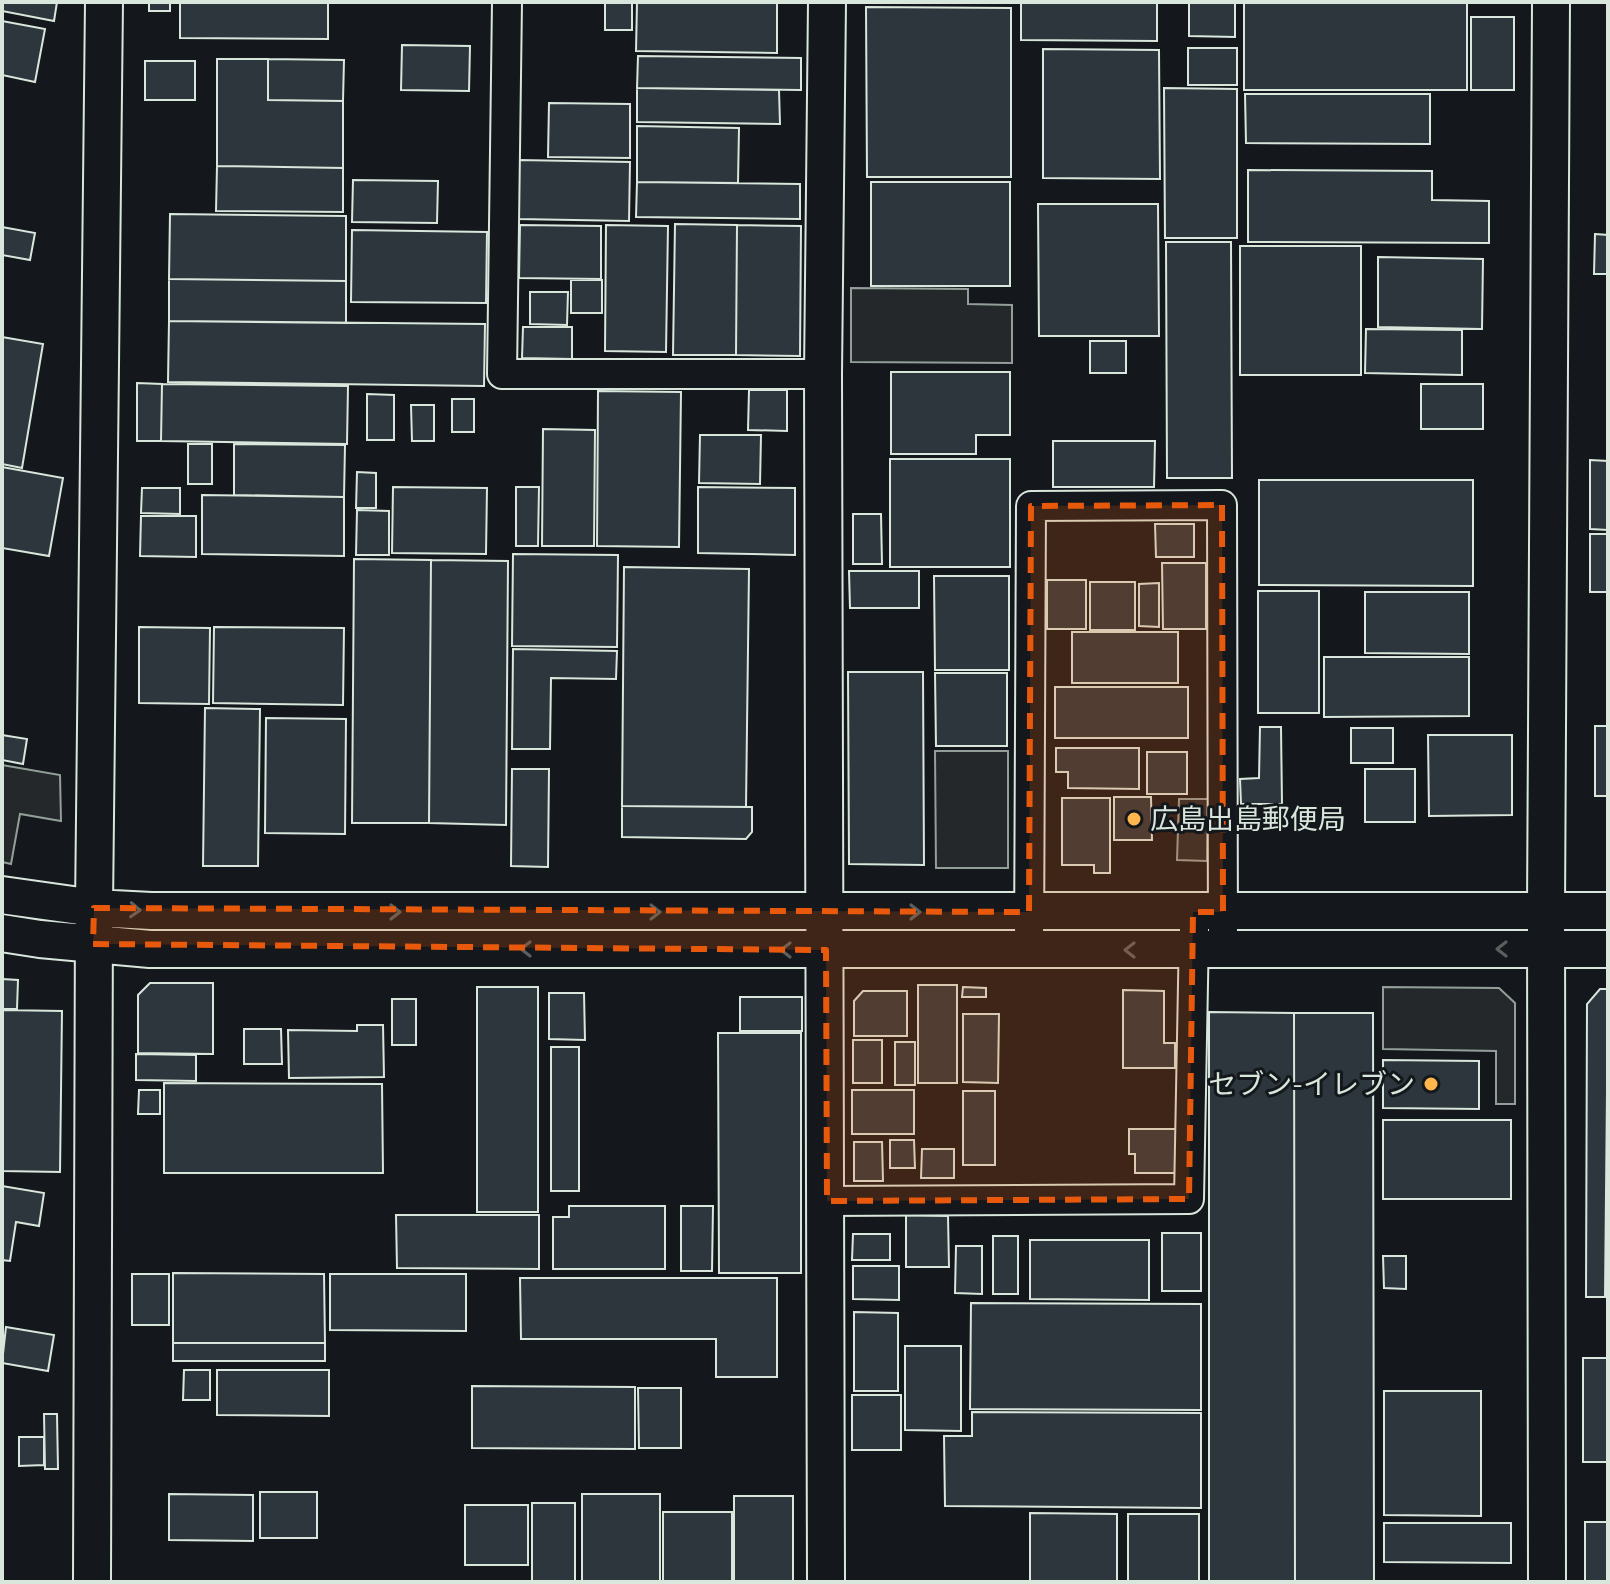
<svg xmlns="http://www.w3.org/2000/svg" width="1610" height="1584" viewBox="0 0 1610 1584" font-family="Montserrat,'Noto Sans JP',sans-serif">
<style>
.parking{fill:#24282b;stroke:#939e99;stroke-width:2}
.building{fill:#2c363c;stroke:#d8e6dc;stroke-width:2}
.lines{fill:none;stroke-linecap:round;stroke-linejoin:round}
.minor-casing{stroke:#d8e6dc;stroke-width:32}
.tertiary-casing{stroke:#d8e6dc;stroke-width:40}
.minor{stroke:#14181c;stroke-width:28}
.tertiary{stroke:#14181c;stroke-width:36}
.oneway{stroke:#59605f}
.marked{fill:#e8590c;fill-opacity:0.2;stroke:#e8590c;stroke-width:6;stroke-dasharray:16 10;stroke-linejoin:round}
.poi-dot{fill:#ffb74d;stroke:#14181c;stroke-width:3}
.labels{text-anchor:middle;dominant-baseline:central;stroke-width:6;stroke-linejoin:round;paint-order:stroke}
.poi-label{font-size:28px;fill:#d8e6dc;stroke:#14181c;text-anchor:start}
</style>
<rect width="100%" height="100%" fill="#14181c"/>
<path class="parking" d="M851 288 968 289V304L1012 305V363L851 362Z
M935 751H1008V868H936Z
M2 765 60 775 61 821 20 814 11 864 2 862Z
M1179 799H1208L1207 861 1177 860Z
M1383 987 1499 988 1515 1003V1104H1496V1051L1383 1049Z"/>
<path class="building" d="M2 2H57L54 21 2 11Z
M149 2H170V11H149Z
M180 2H328V39L180 38Z
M605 2H632V30H605Z
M637 2H777V53L636 51Z
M1021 2H1157V41L1021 40Z
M1189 2H1235V37L1189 36Z
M1244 2H1467V90H1244Z
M866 7 1011 8V177H867Z
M1471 17H1514V90H1471Z
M2 21 45 29 35 82 2 75Z
M402 45 470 46 469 91 401 90Z
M1188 48H1237V85H1188Z
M1043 49 1159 50 1160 179 1043 178Z
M638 56 801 58V90L637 88Z
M217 59H268V100L343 101V168L217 166Z
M268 59 344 60 343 101 268 100Z
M145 61H195V100H145Z
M637 88 779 90 780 124 637 122Z
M1164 88 1237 89V238H1165Z
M1245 94H1430V144L1246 143Z
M549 103 630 104V158L548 157Z
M637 126 739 128 738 183 637 182Z
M518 160 630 162 629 221 518 219Z
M217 166 343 168V212L216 211Z
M1248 170 1432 171V200L1489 201V243L1248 242Z
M353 180 438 181 437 223 352 222Z
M637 182 800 184V219L636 217Z
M871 182H1010V286H871Z
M1038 204H1158L1159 336H1039Z
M170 214 346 216V281L169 279Z
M675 224 737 225 736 355H673Z
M520 225 601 226V279L519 278Z
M606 225 668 226 666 352 605 351Z
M737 225 801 226 800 356 736 355Z
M2 227 35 233 30 260 2 255Z
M352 230 487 232 486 303 351 302Z
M1595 234 1608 235V274H1594Z
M1166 242H1231L1232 478H1167Z
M1240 246H1361V375H1240Z
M1378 257 1483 259 1482 329 1378 327Z
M169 279 346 281V323L169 321Z
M571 280H602V313H571Z
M530 292H568L567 325 530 324Z
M169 321 485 324 484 386 168 382Z
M523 327H572V359L522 358Z
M1366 329 1462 330V375L1365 373Z
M2 337 43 344 22 468 2 464Z
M1090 341H1126V373H1090Z
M891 372H1010V435H976V454H891Z
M137 383 162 384 161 441H137Z
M162 384 348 386 347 444 161 441Z
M1421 384H1483V429H1421Z
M749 390H787V431L748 430Z
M598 391 681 392 679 547 597 546Z
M367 394 394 395V440H367Z
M452 399H474V432H452Z
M411 405H434V441H412Z
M543 429 595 430 594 546H542Z
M700 435H761L760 484 699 483Z
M1053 441H1155L1154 487H1053Z
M188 444H212V484H188Z
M234 444 345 445 344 497 234 495Z
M890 459H1010V567H890Z
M1590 460 1608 461V530L1590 529Z
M2 467 63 478 49 556 2 548Z
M357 472 376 473V508H356Z
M1259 480H1473V586L1259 585Z
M393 487 487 488 486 554 392 553Z
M516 487H539L538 546H516Z
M698 487 795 488V555L698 553Z
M142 488H180V514L141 513Z
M202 495 344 497V556L202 554Z
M357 510 389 511V555H356Z
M853 514H881L882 564H853Z
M141 516H196V557L140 556Z
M1155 524H1194V557H1156Z
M1590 534H1608V592H1590Z
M513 554 618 555 617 647 512 646Z
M354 559 431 560 429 823H352Z
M431 560 508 561 506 825 429 823Z
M1162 563H1206V629H1163Z
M624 567 749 569 746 807 622 806Z
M849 571H919V608H850Z
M934 576H1009V670H935Z
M1047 580H1086V629H1047Z
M1090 582H1135V630H1090Z
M1159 583V627L1139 626V584Z
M1258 591H1319V713H1258Z
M1365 592H1469V654L1365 653Z
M139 627 210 628 209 704 139 703Z
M214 627 344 628 343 705 213 703Z
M1072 632H1178V683H1072Z
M513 649 617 651 616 679 551 678 550 749H512Z
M1324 657H1469V716L1324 717Z
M848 672H923L924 865 849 864Z
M935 673H1007V746H936Z
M1055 687H1188V738H1055Z
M205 708 260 709 258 866H203Z
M266 718 346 719 345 834 265 833Z
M1595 726H1608V796H1595Z
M1260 727H1281L1282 804H1241L1240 779 1259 778Z
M1351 728H1393V763H1351Z
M2 735 27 739 23 764 2 760Z
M1428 735H1512V815L1429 816Z
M1056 748H1139V789L1068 788V772H1056Z
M1147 752H1187V794H1147Z
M512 769H549L548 867 511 866Z
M1365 769H1415V822H1365Z
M1114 797H1151L1152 840H1114Z
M1062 798H1110V873H1094V865H1062Z
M622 806 752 807V832L746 839 622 837Z
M2 979 18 980 17 1009H2Z
M150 983H213V1054L138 1053V995Z
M918 985H957V1083H918Z
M477 987H538V1212H477Z
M963 987 986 988V997H962Z
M1600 989H1608L1605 1297H1586L1587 1004Z
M1123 990 1164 991V1043H1175V1068H1123Z
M863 991H907V1036H854V1001Z
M549 993H584L585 1040 549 1039Z
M740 997H802V1031H740Z
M392 999H416V1045H392Z
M2 1010 62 1011 60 1172 2 1171Z
M1209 1012 1294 1013 1295 1582H1209Z
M1294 1013H1373L1374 1582H1295Z
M963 1014H999L998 1083 963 1082Z
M357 1025H383L384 1077 289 1078 288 1030 357 1031Z
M244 1029H281L282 1064H244Z
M718 1033H801V1273H719Z
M853 1040H882V1083H853Z
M895 1042H915V1085H895Z
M551 1047H579V1191H551Z
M136 1054 196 1055V1081L136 1080Z
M1383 1060 1479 1061V1109L1383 1108Z
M164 1083 382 1084 383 1173H164Z
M139 1090H160V1114H138Z
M852 1090H914V1134H852Z
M963 1091H995V1165H963Z
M1383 1120H1511V1199H1383Z
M1129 1129H1176V1173H1135V1154H1129Z
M890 1140H914L915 1168H890Z
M854 1142H882L883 1181H854Z
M922 1149H954V1178H921Z
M2 1186 44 1193 39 1226 16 1222 10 1261 2 1260Z
M569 1206H665V1269H553V1217H569Z
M681 1206H713L712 1271H681Z
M396 1215H539V1269L397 1268Z
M906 1215 948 1216 949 1267H906Z
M1162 1233H1201V1291H1162Z
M853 1234H890V1260H852Z
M993 1236H1018V1294H993Z
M1030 1240H1149V1300L1030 1299Z
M956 1246H982V1294L955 1293Z
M1383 1256H1406V1289L1384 1288Z
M853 1266H899V1300L853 1299Z
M173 1273 324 1274 325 1343H173Z
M132 1274H169V1325H132Z
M330 1274H466V1331L330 1330Z
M520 1278H777V1377H716V1339H521Z
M971 1303 1201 1304V1410L970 1409Z
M854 1312 898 1313V1391H854Z
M6 1327 54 1335 48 1371 2 1363Z
M173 1343H325V1361H173Z
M905 1346H961V1431L905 1430Z
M1583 1358H1608V1462H1583Z
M184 1370H210V1400H183Z
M217 1370H329V1416L217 1415Z
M472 1386 635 1387V1449L472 1448Z
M638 1388H681V1448H639Z
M1384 1391H1481V1516L1384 1515Z
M852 1395H901V1450H852Z
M972 1412 1201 1413V1508L945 1506 944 1436H972Z
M44 1414H57L58 1469H45Z
M19 1437H44V1465L19 1466Z
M260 1492H317V1538H260Z
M169 1494 253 1495V1541L169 1540Z
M582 1494H660V1582H582Z
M734 1496H793V1582H734Z
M532 1503H575V1582H532Z
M465 1505H528V1565H465Z
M663 1512H732V1582H663Z
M1030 1513 1117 1514V1582H1030Z
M1128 1514H1199V1582H1128Z
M1585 1522H1608V1582H1585Z
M1384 1523H1511V1563L1384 1562Z"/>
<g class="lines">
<defs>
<path id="minor" d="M507 2 502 374H823
M1029 950 1031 506 1222 505 1223 949
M827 1201 1189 1199 1194 930"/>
<path id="tertiary" d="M2 895 94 908 151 911H1608
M2 933 40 939 150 949H1608
M92 1582 94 908 104 2
M826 1582 823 374 827 2
M1547 1582 1546 911 1551 2"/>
</defs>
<use href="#minor" class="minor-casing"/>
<use href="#tertiary" class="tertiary-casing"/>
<use href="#minor" class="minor"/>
<use href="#tertiary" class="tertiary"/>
</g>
<defs><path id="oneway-chevron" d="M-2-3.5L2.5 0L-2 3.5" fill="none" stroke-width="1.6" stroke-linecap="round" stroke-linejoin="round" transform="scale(2)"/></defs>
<g class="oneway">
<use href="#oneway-chevron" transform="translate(135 910) rotate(3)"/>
<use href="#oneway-chevron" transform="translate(395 912)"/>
<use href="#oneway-chevron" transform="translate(655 912)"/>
<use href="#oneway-chevron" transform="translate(915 912)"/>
<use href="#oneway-chevron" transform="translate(526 949) rotate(-180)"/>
<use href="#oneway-chevron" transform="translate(1502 949) rotate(180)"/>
<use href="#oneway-chevron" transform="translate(786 950) rotate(180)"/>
<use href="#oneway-chevron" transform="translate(1130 950) rotate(180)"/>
</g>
<path class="marked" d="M1222 505 1223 912H1193L1189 1199 827 1201 826 950 93 944 94 908 1029 912 1031 506Z"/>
<g class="poi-dot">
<circle cx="1134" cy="819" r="8"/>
<circle cx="1431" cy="1084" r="8"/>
</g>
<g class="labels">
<g class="poi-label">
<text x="1150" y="819">広島出島郵便局</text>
<text x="1415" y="1084" text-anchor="end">セブン-イレブン</text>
</g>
</g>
<rect width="1610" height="1584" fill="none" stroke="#d8e6dc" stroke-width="8"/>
</svg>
